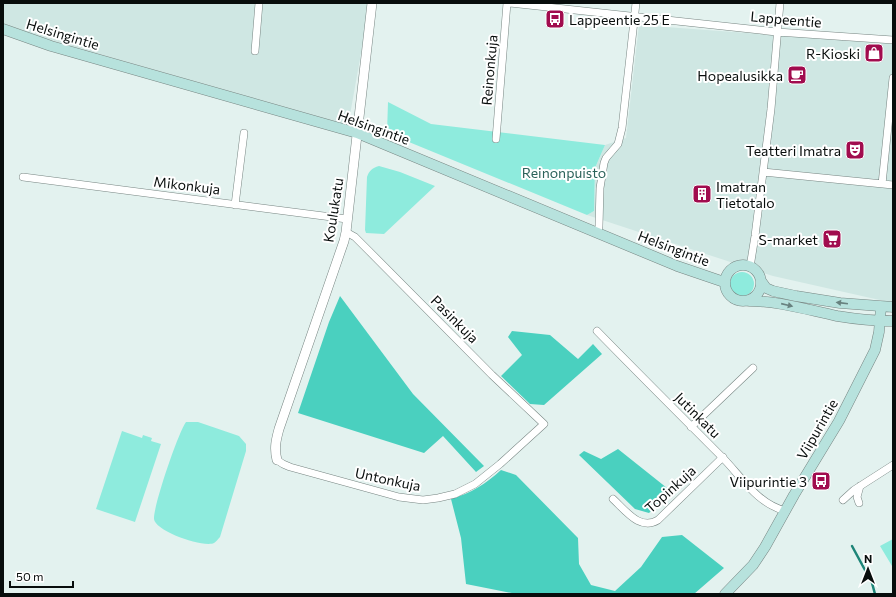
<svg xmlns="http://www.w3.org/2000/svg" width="896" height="597" viewBox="0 0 896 597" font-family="Commissioner,sans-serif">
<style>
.built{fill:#cfe7e3}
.green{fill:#8eebdd}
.forest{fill:#4ad0bf}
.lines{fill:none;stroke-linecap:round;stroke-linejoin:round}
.stream{stroke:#1e8578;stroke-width:2.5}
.minor-casing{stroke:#778582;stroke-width:8}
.tertiary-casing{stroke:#778582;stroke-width:10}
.secondary-casing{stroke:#778582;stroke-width:11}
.minor{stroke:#fff;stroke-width:7}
.tertiary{stroke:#fff;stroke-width:9}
.secondary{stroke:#b7e2dd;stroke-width:10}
.oneway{fill:#68827f}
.labels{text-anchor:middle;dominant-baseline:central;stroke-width:4;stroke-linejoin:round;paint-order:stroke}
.poi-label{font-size:14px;fill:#080d0c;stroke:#fff;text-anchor:end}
.street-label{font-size:14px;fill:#080d0c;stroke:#fff}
.park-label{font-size:14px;fill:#2b625a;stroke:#fff}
</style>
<rect width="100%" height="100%" fill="#e3f2ef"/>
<path class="built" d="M3 3H370L348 126 51 40 3 32Z
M639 25 893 44V303L773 276 587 215 594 211 595 168 605 145 626 138Z"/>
<path class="green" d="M388 102 431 124 605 145 595 168 594 211 587 215 387 133Z
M379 166 400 172 435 186 384 234 366 233 365 230 367 177C369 171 372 168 379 166Z
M730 284a12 12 0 1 1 24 0a12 12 0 1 1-24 0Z
M186 422H198L239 436 246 444V451L220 537C219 538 216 542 214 543 203 548 155 531 154 519 153 507 178 433 186 422Z
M122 431 142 438 143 435 152 438 151 441 161 444 135 522 96 509Z
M893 539V566H892L880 546Z"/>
<path class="forest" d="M340 296 413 394 484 466 476 472 443 436 424 453 298 413 329 322Z
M512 331 550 335 578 359 593 344 602 354 544 405 530 404 501 376 522 355 508 337Z
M618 449 672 492 649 513 635 509 579 455 584 451 601 459Z
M501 470 516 475 578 538 579 564 591 585 615 591 641 567 662 537 682 535 724 568 694 594H517L466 584 461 538 451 499C471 493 486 484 501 470Z"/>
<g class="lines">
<path class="stream" d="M852 546 872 583 875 594"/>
<defs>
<path id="minor" d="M510 3 777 32 893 40
M255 51 259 3
M496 139 507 3
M763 172 893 185
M23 177 347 219
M882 184 893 78
M235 205 244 133
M598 233 599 226 600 188 604 163 606 158 618 144 622 128 636 3
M750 267 755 236 771 109 780 3
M597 331C638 373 680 415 722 457 741 476 757 504 786 511
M691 427 753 368
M277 460 283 464 290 467 399 497 423 500 438 498 455 494 475 484 500 464 544 424 492 375 369 251 355 237 346 232
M613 499C626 511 640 531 658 520L723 457
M843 500 854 490 893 465
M859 503 857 497 860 486"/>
<path id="tertiary" d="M277 460C274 448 276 440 279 429L344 241 346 232 372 3"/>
<path id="secondary" d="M3 29 51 46 357 133 677 266 724 282
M725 283a18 18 0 1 1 36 0a18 18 0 1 1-36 0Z
M761 281 766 288 773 291 796 296 840 303 893 307
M749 301C779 301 808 310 837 316 855 319 875 321 893 321
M725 594 753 565 765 547 794 495 839 421 875 350 879 332 881 307"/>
</defs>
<use href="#minor" class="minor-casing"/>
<use href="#tertiary" class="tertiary-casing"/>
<use href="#secondary" class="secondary-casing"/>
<use href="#minor" class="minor"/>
<use href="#tertiary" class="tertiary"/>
<use href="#secondary" class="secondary"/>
</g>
<defs><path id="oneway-solid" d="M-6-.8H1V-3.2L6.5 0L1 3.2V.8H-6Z"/></defs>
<g class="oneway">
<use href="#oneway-solid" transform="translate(842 303) rotate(-173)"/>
<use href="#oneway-solid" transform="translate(787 305) rotate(13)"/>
</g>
<defs>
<symbol id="bus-square" viewBox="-11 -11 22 22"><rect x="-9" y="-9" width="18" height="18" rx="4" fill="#a10c4e" stroke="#fff"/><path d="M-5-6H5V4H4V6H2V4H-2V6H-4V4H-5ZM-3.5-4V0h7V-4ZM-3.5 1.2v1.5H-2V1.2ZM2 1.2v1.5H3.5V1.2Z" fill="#fff"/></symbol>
<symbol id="shop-square" viewBox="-11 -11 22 22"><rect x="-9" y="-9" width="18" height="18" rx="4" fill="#a10c4e" stroke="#fff"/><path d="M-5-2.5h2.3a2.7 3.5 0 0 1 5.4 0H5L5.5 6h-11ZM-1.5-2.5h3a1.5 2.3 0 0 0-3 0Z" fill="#fff"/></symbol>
<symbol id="cafe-square" viewBox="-11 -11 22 22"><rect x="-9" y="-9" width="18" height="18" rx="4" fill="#a10c4e" stroke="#fff"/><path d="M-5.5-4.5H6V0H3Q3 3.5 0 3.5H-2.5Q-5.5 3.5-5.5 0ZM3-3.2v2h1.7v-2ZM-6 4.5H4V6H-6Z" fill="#fff"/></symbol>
<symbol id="theatre-square" viewBox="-11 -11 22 22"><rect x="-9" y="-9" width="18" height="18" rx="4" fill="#a10c4e" stroke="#fff"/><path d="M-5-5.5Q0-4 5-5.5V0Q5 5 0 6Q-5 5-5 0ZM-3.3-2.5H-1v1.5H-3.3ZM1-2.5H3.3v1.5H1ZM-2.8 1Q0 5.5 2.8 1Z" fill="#fff"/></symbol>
<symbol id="building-square" viewBox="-11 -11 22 22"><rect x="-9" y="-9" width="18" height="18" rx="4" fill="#a10c4e" stroke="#fff"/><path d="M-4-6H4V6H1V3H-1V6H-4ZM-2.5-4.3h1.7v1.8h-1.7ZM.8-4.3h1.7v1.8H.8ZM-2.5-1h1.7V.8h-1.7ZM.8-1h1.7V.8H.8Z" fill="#fff"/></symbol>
<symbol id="supermarket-square" viewBox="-11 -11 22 22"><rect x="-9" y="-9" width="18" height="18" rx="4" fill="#a10c4e" stroke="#fff"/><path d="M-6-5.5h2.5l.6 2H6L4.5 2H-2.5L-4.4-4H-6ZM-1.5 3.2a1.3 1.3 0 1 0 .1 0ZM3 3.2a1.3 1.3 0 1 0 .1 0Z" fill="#fff"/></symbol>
</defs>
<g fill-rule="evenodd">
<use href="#bus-square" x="544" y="8" width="22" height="22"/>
<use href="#shop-square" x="863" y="42" width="22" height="22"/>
<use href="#cafe-square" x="786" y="64" width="22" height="22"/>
<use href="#theatre-square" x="844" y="139" width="22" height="22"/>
<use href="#building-square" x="691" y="183" width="22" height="22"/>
<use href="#supermarket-square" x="821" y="228" width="22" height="22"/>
<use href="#bus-square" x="810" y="470" width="22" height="22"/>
</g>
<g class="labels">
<g class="poi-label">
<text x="569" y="19" text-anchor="start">Lappeentie 25 E</text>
<text x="860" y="53">R-Kioski</text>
<text x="783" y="75">Hopealusikka</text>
<text x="841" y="150">Teatteri Imatra</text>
<text x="716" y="186" text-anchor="start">Imatran<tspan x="716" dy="16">Tietotalo</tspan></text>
<text x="818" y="239">S-market</text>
<text x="807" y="481">Viipurintie 3</text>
</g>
<g class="street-label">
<text transform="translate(786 19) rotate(5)">Lappeentie</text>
<text transform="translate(63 34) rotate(17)">Helsingintie</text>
<text transform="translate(489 70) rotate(-85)">Reinonkuja</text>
<text transform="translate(374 127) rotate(20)">Helsingintie</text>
<text transform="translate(187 185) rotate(7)">Mikonkuja</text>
<text transform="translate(333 210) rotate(-81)">Koulukatu</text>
<text transform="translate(674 248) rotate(21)">Helsingintie</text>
<text transform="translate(455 319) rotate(45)">Pasinkuja</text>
<text transform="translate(698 415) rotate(45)">Jutinkatu</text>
<text transform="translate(817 429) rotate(-60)">Viipurintie</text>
<text transform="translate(388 479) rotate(12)">Untonkuja</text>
<text transform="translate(670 489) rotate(-42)">Topinkuja</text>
</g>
<g class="park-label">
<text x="564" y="172">Reinonpuisto</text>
</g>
</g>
<rect width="896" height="597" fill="none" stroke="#080d0c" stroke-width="8"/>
<g transform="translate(868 569)" stroke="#ffffff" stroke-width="3" paint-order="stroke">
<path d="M0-3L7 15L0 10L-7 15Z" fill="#080d0c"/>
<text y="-6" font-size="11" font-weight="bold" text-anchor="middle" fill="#080d0c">N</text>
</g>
<path d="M10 581v6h63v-6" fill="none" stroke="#080d0c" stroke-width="2"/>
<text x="16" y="581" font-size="12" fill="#080d0c" stroke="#ffffff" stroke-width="3" paint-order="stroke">50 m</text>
</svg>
